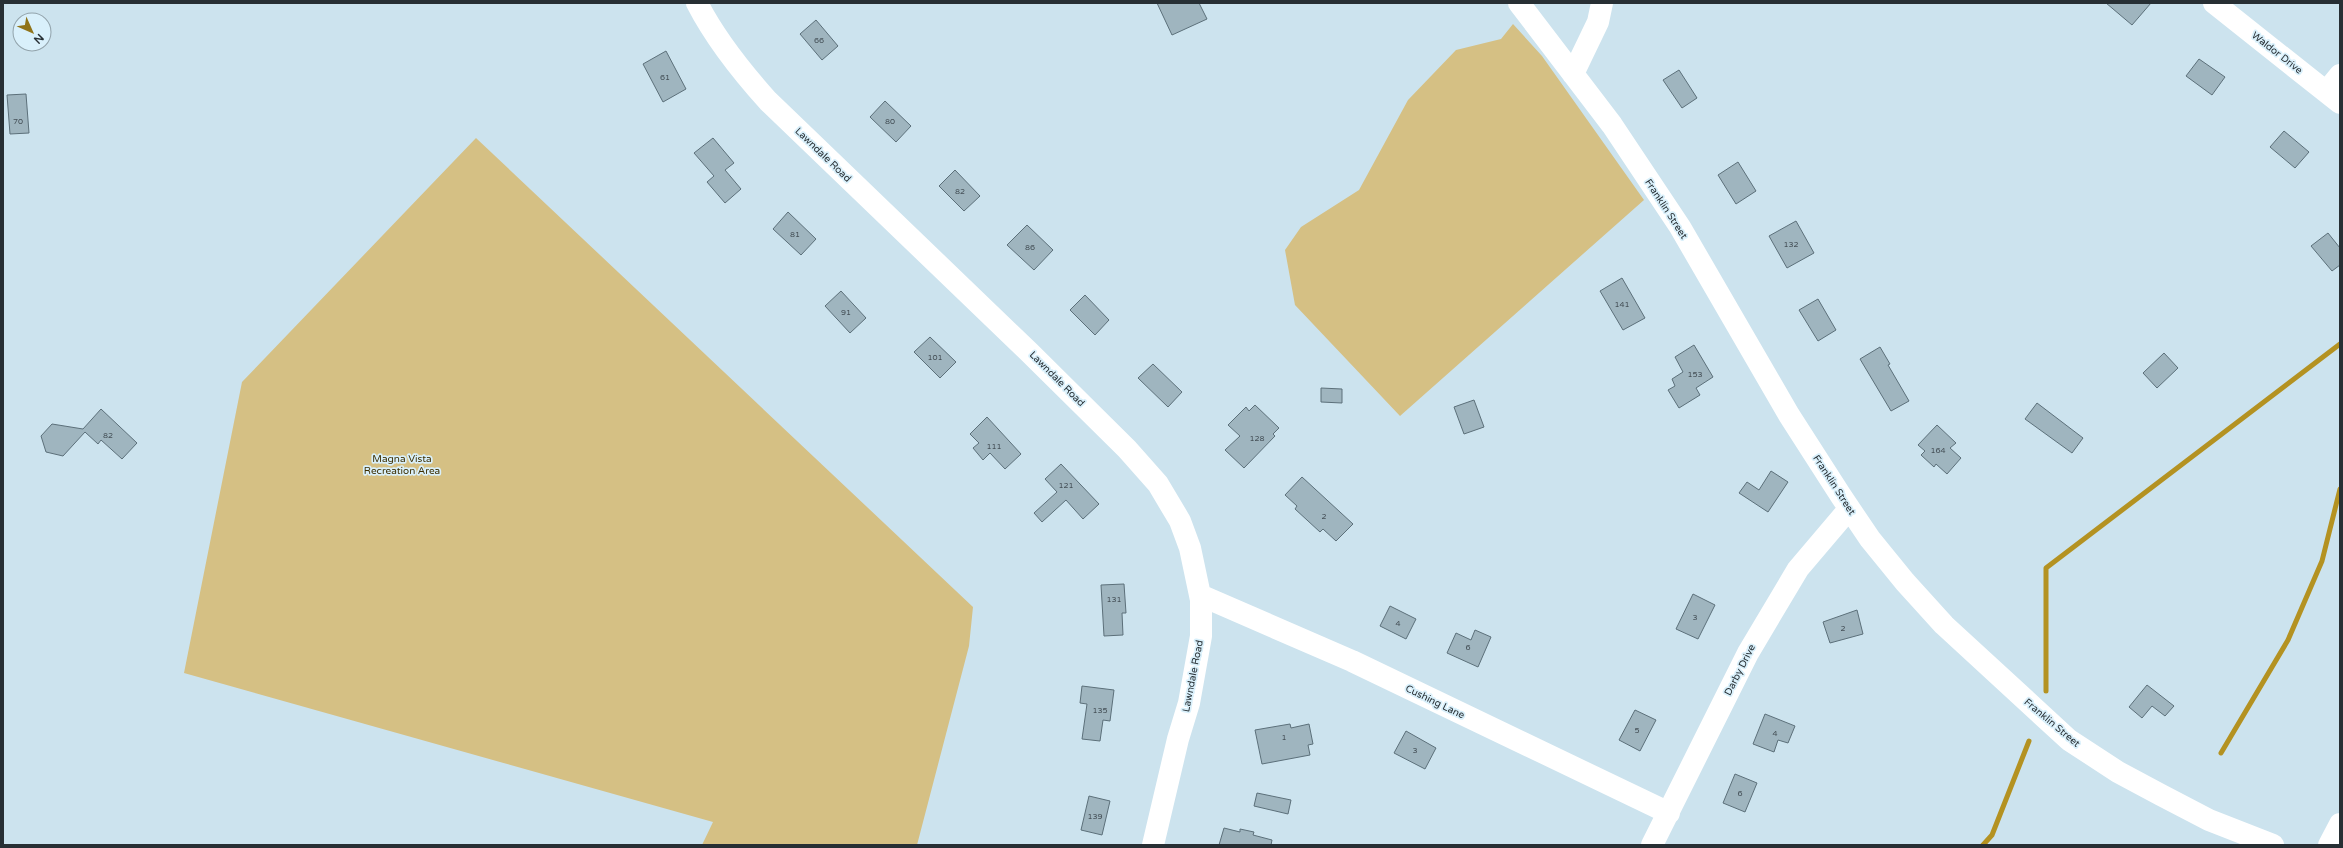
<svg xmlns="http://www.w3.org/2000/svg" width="2343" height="848" viewBox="0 0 2343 848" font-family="'Varela Round',sans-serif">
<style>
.green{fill:#d5c084}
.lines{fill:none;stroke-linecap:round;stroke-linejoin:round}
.stream{stroke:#b49221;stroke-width:5}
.building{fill:#9fb5bf;stroke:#5c707a}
.minor{stroke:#fff;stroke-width:22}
.labels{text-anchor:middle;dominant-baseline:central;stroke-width:3.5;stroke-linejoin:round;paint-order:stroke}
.number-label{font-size:8px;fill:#455057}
.street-label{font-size:10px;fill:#272f34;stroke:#d9f0fb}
.park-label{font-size:10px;fill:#3c2e00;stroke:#d9f0fb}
</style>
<rect width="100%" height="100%" fill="#cce3ee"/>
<path class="green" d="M1513 24 1542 56 1644 200 1400 416 1295 305 1285 250 1301 227 1359 190 1408 100 1456 50 1501 39Z
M476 138 973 607 969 646 917 845H702L713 822 184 673 242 382Z"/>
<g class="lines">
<path class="stream" d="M2046 691V568L2340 344
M2221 753 2288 640 2322 561 2340 489
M1983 845 1992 835 2029 741"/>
</g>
<path class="building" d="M1157 3H1199L1207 19 1172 35Z
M2106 3H2151L2132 25Z
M816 20 838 46 822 60 800 34Z
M666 51 686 89 663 102 643 64Z
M2199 59 2225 77 2212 95 2186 76Z
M1679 70 1697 98 1682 108 1663 80Z
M26 94 29 133 10 134 7 95Z
M885 101 911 126 896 142 870 117Z
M2284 131 2309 152 2295 168 2270 147Z
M713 138 734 163 725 170 741 189 725 203 707 182 714 176 694 153Z
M1738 162 1756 191 1736 204 1718 175Z
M955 170 980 196 964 211 939 186Z
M788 212 816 239 801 255 773 229Z
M1796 221 1814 253 1787 268 1769 236Z
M1027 225 1053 250 1034 270 1007 245Z
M2328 233 2340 248V265L2332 271 2311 246Z
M1622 278 1645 318 1623 330 1600 291Z
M841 291 866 318 850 333 825 306Z
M1085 295 1109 320 1095 335 1070 310Z
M1818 299 1836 330 1818 341 1799 310Z
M930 337 956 362 940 378 914 352Z
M1694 345 1713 377 1696 388 1700 395 1679 408 1668 390 1675 386 1672 379 1683 372 1675 357Z
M1880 347 1890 364 1888 365 1909 401 1891 411 1860 359Z
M2164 353 2178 368 2157 388 2143 373Z
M1153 364 1182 392 1168 407 1138 378Z
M1321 388 1342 389V403L1321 402Z
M1474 400 1484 427 1464 434 1454 407Z
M2037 403 2083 438 2072 453 2025 419Z
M1255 405 1279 428 1273 434 1275 436 1244 468 1225 450 1240 436 1228 425 1246 407 1249 411Z
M101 409 137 443 122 459 101 440 98 444 85 432 63 456 46 452 41 436 52 424 83 429Z
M987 417 1021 454 1005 469 990 453 983 460 973 448 979 443 970 434Z
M1937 425 1956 443 1950 448 1961 458 1947 474 1936 464 1934 467 1921 455 1925 451 1918 445Z
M1061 464 1099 504 1083 519 1066 500 1042 522 1034 513 1057 492 1045 479Z
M1771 471 1788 482 1768 512 1739 493 1747 482 1759 490Z
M1302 477 1353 524 1336 541 1323 529 1320 532 1295 509 1297 506 1285 495Z
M1124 584 1126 613H1122L1123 635 1104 636 1101 585Z
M1693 594 1715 605 1698 639 1676 629Z
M1390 606 1416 619 1406 639 1380 626Z
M1857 610 1863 634 1830 643 1823 622Z
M1475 630 1491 637 1478 667 1447 653 1456 633 1471 640Z
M2147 685 2174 706 2165 716 2152 706 2142 718 2129 707Z
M1082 686 1114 690 1110 721 1103 720 1100 741 1082 739 1087 704 1080 703Z
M1635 710 1656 720 1640 751 1619 740Z
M1765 714 1795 726 1788 743 1778 740 1774 752 1753 744Z
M1290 724 1291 728 1309 724 1313 744 1308 745 1310 755 1262 764 1255 730Z
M1406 731 1436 748 1425 769 1394 753Z
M1735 774 1757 783 1745 812 1723 803Z
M1257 793 1291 800 1288 814 1254 806Z
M1089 796 1110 801 1102 835 1081 830Z
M1224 828 1240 832V829L1254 832 1253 835 1272 840 1271 845H1219Z"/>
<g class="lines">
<path class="minor" d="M697 3C716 40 741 71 768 101L1029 352 1127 449 1158 484 1180 521 1190 548 1201 600V636L1189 703 1178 739 1153 845
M1519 3 1612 125 1680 227 1789 415 1841 496 1870 539 1905 582 1944 625 2069 740 2118 772 2161 795 2209 820 2273 845
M2214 3 2340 103
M1573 74 1598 22 1602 3
M2327 91 2340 75
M1200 595 1352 661 1669 813
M1652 845 1748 653 1798 569 1849 509
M2329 845 2340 824"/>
</g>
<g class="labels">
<g class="number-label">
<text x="819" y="40">66</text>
<text x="665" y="77">61</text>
<text x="18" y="121">70</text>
<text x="890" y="121">80</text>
<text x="960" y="191">82</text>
<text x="795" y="234">81</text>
<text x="1791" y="244">132</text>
<text x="1030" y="247">86</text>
<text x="1622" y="304">141</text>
<text x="846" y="312">91</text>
<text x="935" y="357">101</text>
<text x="1695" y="374">153</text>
<text x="108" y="435">82</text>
<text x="1257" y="438">128</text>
<text x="994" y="446">111</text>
<text x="1938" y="450">164</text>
<text x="1066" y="485">121</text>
<text x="1324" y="516">2</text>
<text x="1114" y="599">131</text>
<text x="1695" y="617">3</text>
<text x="1398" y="623">4</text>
<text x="1843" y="628">2</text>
<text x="1468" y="647">6</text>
<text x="1100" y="710">135</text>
<text x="1637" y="730">5</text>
<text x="1775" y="733">4</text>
<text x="1284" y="737">1</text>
<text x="1415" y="750">3</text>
<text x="1740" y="793">6</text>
<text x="1095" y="816">139</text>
</g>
<g class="street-label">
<text transform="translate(2277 53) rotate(38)">Waldor Drive</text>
<text transform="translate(823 155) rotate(44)">Lawndale Road</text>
<text transform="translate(1666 209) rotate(57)">Franklin Street</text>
<text transform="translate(1057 379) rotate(45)">Lawndale Road</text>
<text transform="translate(1834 485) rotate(57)">Franklin Street</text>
<text transform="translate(1740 670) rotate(-63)">Darby Drive</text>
<text transform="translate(1193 676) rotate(-79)">Lawndale Road</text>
<text transform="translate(1435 702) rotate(26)">Cushing Lane</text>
<text transform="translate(2052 723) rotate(40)">Franklin Street</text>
</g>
<g class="park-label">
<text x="402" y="459">Magna Vista<tspan x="402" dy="12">Recreation Area</tspan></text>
</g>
</g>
<rect width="2343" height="848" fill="none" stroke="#272f34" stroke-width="8"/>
<g transform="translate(32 32) rotate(135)"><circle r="19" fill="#d9f0fb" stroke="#92a3ab"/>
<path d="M0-3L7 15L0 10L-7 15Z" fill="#90741a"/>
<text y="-6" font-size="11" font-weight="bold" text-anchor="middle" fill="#272f34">N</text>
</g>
</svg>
